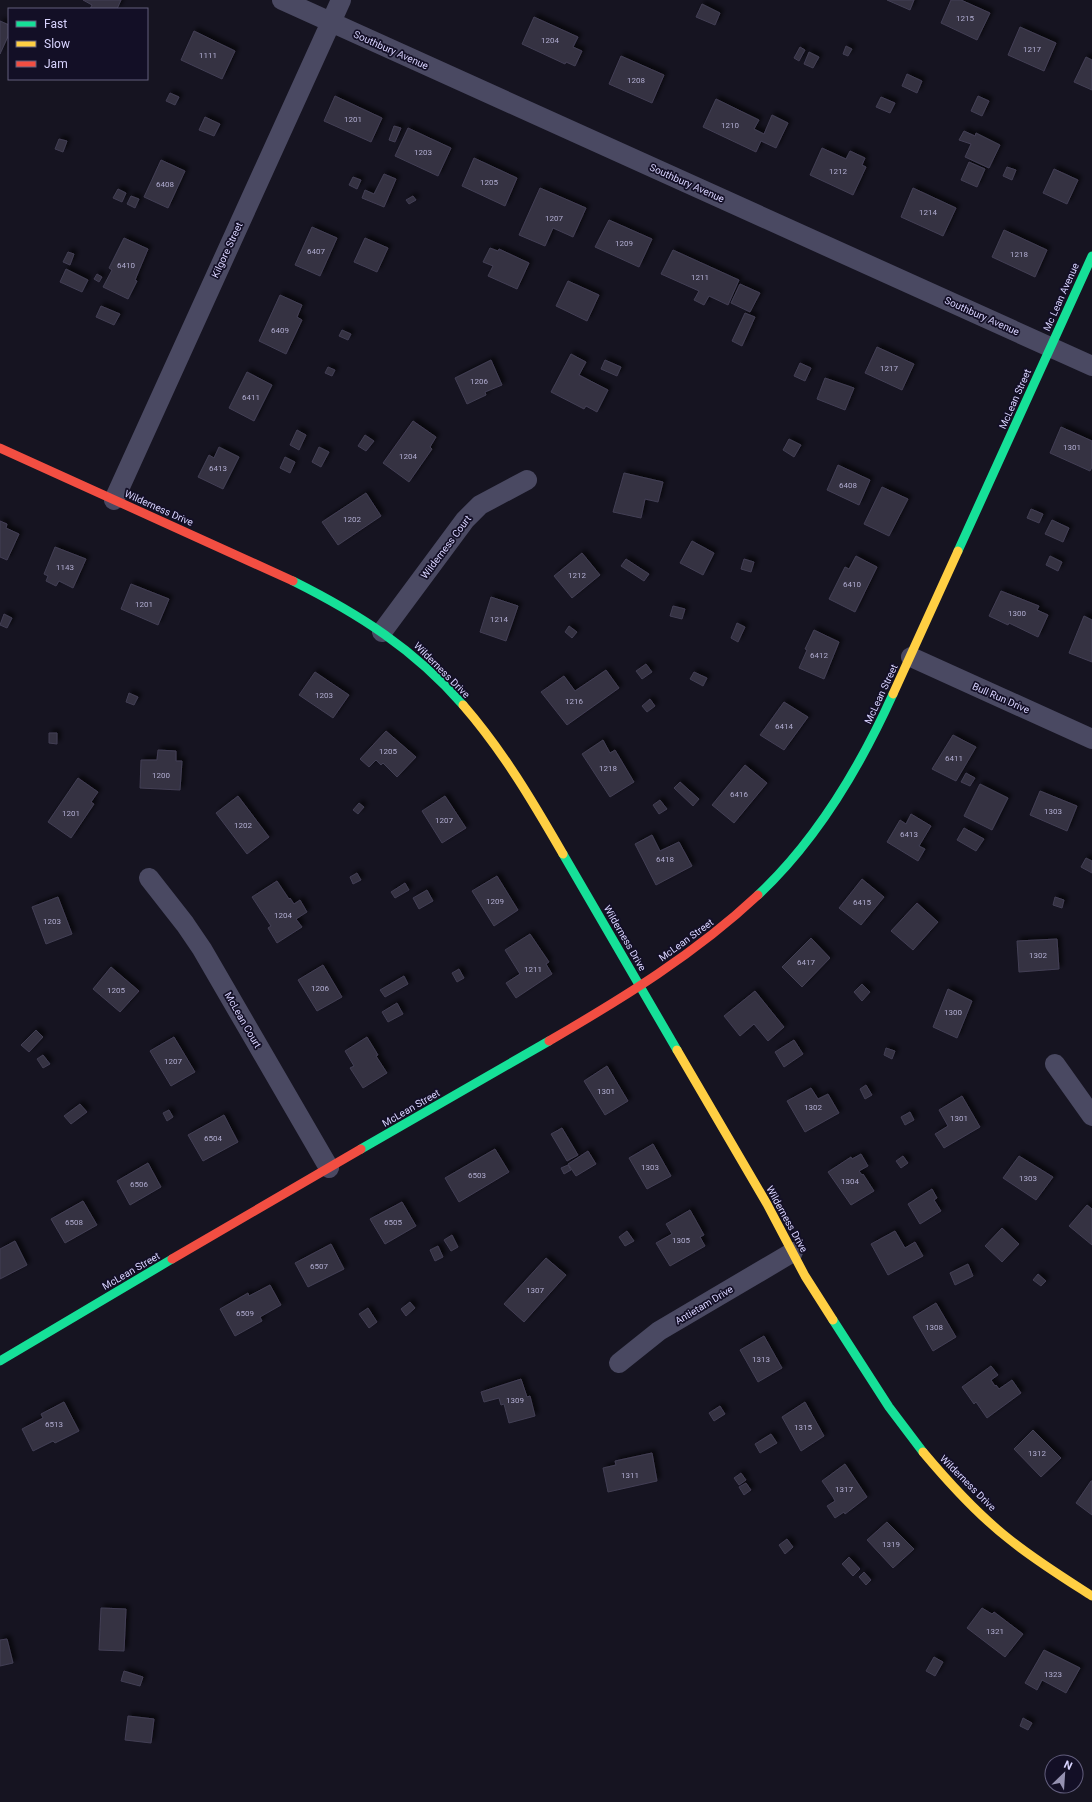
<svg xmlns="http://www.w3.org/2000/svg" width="1092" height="1802" viewBox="0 0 1092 1802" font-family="Roboto,sans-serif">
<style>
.building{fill:#343243;stroke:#433f54;filter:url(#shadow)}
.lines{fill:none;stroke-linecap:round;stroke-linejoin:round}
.street{stroke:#4a4962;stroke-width:20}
.fast{stroke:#16e098;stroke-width:9}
.slow{stroke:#ffcf43;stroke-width:9}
.jam{stroke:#f24e42;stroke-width:9}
.labels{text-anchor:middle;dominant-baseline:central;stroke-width:3.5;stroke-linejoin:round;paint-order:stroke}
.number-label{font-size:8px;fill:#b0acd0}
.street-label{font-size:10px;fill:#d9d4ff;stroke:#130f26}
</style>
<defs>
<filter id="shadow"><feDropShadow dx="3.5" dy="-3.5" stdDeviation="2" flood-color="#0009"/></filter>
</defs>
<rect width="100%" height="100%" fill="#161421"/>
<path class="building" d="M83 0H121L117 9H90L92 5Z
M887 0H914L910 10Z
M951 0H961L990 13 977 40 941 23Z
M702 4 720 13 715 25 696 17Z
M534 17 578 37 573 47 582 51 575 66 566 62 565 64 522 44Z
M0 21 9 25V34L0 54Z
M1020 27 1056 43 1044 71 1008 55Z
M194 31 235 51 222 79 181 60Z
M846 46 852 49 848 56 843 54Z
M800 47 805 50 799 61 794 58Z
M809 52 819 57 813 68 804 64Z
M621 56 664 75 652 103 609 84Z
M1086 57 1092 60V90L1074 82Z
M907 74 922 81 917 93 902 86Z
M170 93 179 97 175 105 166 101Z
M335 96 382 118 371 142 324 121Z
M978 96 989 101 982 116 971 111Z
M881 97 895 103 890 113 876 107Z
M716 99 759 120 754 129 764 134 772 115 788 123 776 148 761 141 756 152 703 127Z
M205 117 220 124 214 136 199 130Z
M394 126 401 128 395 142 389 140Z
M408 128 451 148 438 176 395 156Z
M964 131 975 136 976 133 1000 145 989 168 965 157 971 144 959 140Z
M59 139 67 141 63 152 55 149Z
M822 148 846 159 850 151 865 158 862 165 866 167 853 195 810 175Z
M474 158 517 178 505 206 462 186Z
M161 160 185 171 168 208 144 197Z
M969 162 985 169 977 187 961 180Z
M1007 167 1016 170 1012 180 1003 176Z
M1054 169 1078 180 1067 204 1043 193Z
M384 174 396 179 384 207 362 198 365 190 374 194Z
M353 177 361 180 357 189 349 185Z
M540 188 586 208 573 237 553 228 545 246 519 235Z
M913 188 956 208 943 236 901 217Z
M118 189 126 193 122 202 113 198Z
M131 196 139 199 135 208 127 204Z
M413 196 416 200 409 204 406 200Z
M609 220 652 239 639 267 595 247Z
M312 227 337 238 320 276 295 265Z
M1004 230 1047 250 1035 277 992 257Z
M124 238 148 249 135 280 137 281 128 299 103 287 112 270 109 268Z
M365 238 388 248 377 272 354 262Z
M490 248 498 251 499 249 529 263 517 289 488 276 493 266 483 262Z
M673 250 739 280 728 305 709 296 704 305 694 300 699 291 661 274Z
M68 252 74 254 70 265 63 262Z
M66 269 88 280 82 292 60 282Z
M97 274 102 277 99 282 94 279Z
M568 281 599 295 587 321 556 306Z
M740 284 760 293 750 312 731 303Z
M280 295 302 305 297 317 302 320 286 354 259 341Z
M101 306 120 314 114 325 96 317Z
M745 313 755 317 742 346 732 341Z
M342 330 351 334 348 340 339 336Z
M877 347 914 364 902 390 865 373Z
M571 354 586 362 579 375 608 390 597 412 586 406 584 409 551 392Z
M491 360 502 385 485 392 486 395 467 404 455 378Z
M605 360 621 367 617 376 601 369Z
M800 363 811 368 805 381 794 376Z
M328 367 335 370 332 376 325 373Z
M247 372 272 385 254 421 229 408Z
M825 378 854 388 845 410 817 399Z
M413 421 436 437 430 447 432 449 409 482 383 463Z
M1061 427 1092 441V467L1090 471 1050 453Z
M297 430 306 435 299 450 290 445Z
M365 435 374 441 366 451 358 446Z
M789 439 801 445 794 457 783 450Z
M219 447 239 457 223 489 198 477 209 455 214 458Z
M319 447 329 452 321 467 312 462Z
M285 457 295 462 290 473 280 468Z
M838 465 870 480 859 505 827 490Z
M624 473 663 482 658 502 645 499 641 518 613 512Z
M882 487 908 499 889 536 864 524Z
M366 493 381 516 338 545 322 522Z
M1031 509 1043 514 1039 523 1027 518Z
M1052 520 1069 528 1063 542 1045 534Z
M0 521 7 524 6 528 19 534 7 560 0 557Z
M692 541 714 553 703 575 680 563Z
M55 547 86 559 73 588 59 581 56 586 46 581 48 576 44 574Z
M582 553 600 575 572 598 554 576Z
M856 556 877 567 855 612 829 599 845 567 849 569Z
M1050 556 1062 562 1058 571 1046 565Z
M626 559 649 574 644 581 621 566Z
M744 559 754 562 751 572 741 569Z
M131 584 169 599 158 625 121 609Z
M1001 591 1039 606 1037 610 1048 615 1038 637 1009 623 1008 625 989 616Z
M491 597 518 606 506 641 480 632Z
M673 606 685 609 682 619 670 616Z
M4 614 12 618 7 628 0 625Z
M1084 616 1092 620V662L1069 653Z
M737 623 745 627 738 642 731 638Z
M569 626 577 632 572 638 565 632Z
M814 630 839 642 824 679 799 668 807 650 805 649Z
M646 664 652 672 642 679 636 671Z
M606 670 619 688 567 725 541 692 564 676 575 691Z
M315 672 349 695 333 718 299 695Z
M694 672 707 678 703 686 690 679Z
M129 693 138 697 134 705 126 702Z
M650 699 655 706 647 712 642 706Z
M784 702 808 717 784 750 760 735Z
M386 731 416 757 397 777 383 763 381 765 376 760 369 767 360 759Z
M49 733H57V744L49 743Z
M953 735 976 747 956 781 932 769Z
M603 740 610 753 615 750 634 782 610 797 582 754Z
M158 750 176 751V761H182L180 790 140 788 141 760H157Z
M745 765 767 783 734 823 712 805Z
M966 773 975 778 970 786 961 782Z
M78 778 98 792 91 802 94 804 71 838 48 822Z
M680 782 699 799 693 806 674 788Z
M980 784 1008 798 992 830 964 816Z
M1040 791 1077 806 1067 831 1030 815Z
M238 796 269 837 247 854 216 813Z
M445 796 466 828 442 843 422 811Z
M660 800 667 809 659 814 653 805Z
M359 803 364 807 358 814 353 810Z
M911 814 931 826 919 846 925 849 918 861 887 842 900 820 906 824Z
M964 828 984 839 976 851 957 840Z
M652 835 660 851 679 842 692 866 656 885 635 844Z
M1086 858 1092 861V873L1081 867Z
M357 873 361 880 353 884 350 877Z
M497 876 518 910 494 926 472 891Z
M862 879 884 897 861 925 839 908Z
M277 881 289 899 290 898 294 904 300 900 307 912 296 919 302 927 277 943 268 928 271 926 252 897Z
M405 883 409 890 395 898 391 892Z
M427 890 433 901 419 909 413 898Z
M58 897 72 934 46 944 32 907Z
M1055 897 1064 900 1062 908 1053 905Z
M917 903 938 922 913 950 891 931Z
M530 934 549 962 546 964 552 974 516 998 506 983 520 974 505 950Z
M811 938 830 958 802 987 782 967Z
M1057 939 1059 969 1019 972 1017 941Z
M323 965 342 997 317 1011 298 980Z
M111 967 139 991 120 1012 93 989Z
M459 969 464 978 457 982 452 973Z
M404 976 408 984 385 997 380 990Z
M862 984 870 992 862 1001 854 992Z
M948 989 972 1001 957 1038 933 1027Z
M755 991 784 1027 768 1041 754 1024 740 1036 724 1016Z
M397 1003 403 1014 388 1022 382 1012Z
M36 1030 43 1037 29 1052 21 1045Z
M174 1037 195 1072 171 1086 150 1051Z
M367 1037 378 1055 376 1056 387 1073 363 1088 350 1068 354 1066 345 1051Z
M794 1040 803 1054 784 1067 775 1052Z
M886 1048 895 1051 892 1059 884 1055Z
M43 1055 50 1064 43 1068 37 1059Z
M607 1066 628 1101 605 1115 584 1081Z
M866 1085 872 1095 865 1099 860 1089Z
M811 1088 818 1099 828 1094 839 1113 805 1132 787 1101Z
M962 1096 980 1127 944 1148 935 1134 948 1126 939 1110Z
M80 1104 87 1112 71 1124 64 1116Z
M169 1110 173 1117 167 1121 163 1113Z
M910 1112 914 1120 905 1125 901 1117Z
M224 1115 238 1142 203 1161 188 1135Z
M562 1128 578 1155 567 1161 551 1134Z
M653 1144 671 1176 647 1189 629 1158Z
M495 1149 509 1172 459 1202 445 1178Z
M588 1151 596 1164 576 1176 568 1164Z
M861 1154 868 1166 859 1171 862 1175 863 1174 874 1191 851 1205 828 1172 851 1157 852 1159Z
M903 1156 908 1163 901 1168 896 1161Z
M1019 1156 1053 1177 1036 1200 1003 1178Z
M148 1163 161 1187 130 1205 117 1181Z
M568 1165 571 1170 564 1174 561 1168Z
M932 1189 937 1198 934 1200 941 1211 920 1224 908 1204Z
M83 1201 97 1225 65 1243 51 1219Z
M402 1202 416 1226 385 1244 370 1219Z
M1087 1205 1092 1209V1245L1069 1226Z
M690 1210 704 1235 700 1237 705 1246 670 1266 656 1243 672 1234 666 1224Z
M1002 1228 1019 1244 1002 1262 985 1246Z
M627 1231 634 1241 625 1246 619 1237Z
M895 1231 905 1248 915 1242 923 1256 888 1275 871 1244Z
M452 1235 458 1247 451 1251 444 1240Z
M15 1241 27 1265 0 1279V1249Z
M331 1244 344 1269 308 1287 295 1263Z
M438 1246 443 1257 435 1261 430 1250Z
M546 1258 566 1275 524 1322 504 1304Z
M968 1264 973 1276 955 1285 950 1273Z
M1038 1274 1046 1281 1041 1286 1033 1280Z
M270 1285 281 1305 260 1317 262 1321 235 1336 220 1309 248 1293 249 1296Z
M410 1302 415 1308 406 1316 401 1309Z
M936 1303 956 1337 933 1351 913 1317Z
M368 1308 377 1322 369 1328 359 1314Z
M764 1336 782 1368 758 1382 740 1350Z
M991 1366 998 1375 991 1380 995 1386 996 1385 999 1389 1012 1380 1021 1393 987 1418 976 1402 974 1404 962 1387Z
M521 1379 527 1397 530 1396 535 1416 509 1423 504 1404 501 1405 499 1398 484 1402 481 1392Z
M64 1402 79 1431 55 1443 53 1441 33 1451 22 1429 43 1418 41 1414Z
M805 1402 824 1436 801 1451 782 1417Z
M720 1406 725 1414 714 1421 709 1413Z
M1033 1430 1061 1458 1041 1477 1014 1449Z
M771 1434 777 1443 760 1453 755 1444Z
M652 1453 657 1481 608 1492 603 1468 616 1465 615 1461Z
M845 1464 867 1497 845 1514 844 1512 835 1518 827 1506 835 1501 833 1497 822 1481Z
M741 1473 746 1480 739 1485 734 1478Z
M1091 1481H1092V1515L1076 1503Z
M746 1483 751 1490 744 1495 739 1487Z
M887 1522 914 1549 893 1568 867 1540Z
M787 1539 793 1547 785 1554 779 1545Z
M849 1557 860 1569 853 1576 842 1564Z
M864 1572 871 1580 866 1585 859 1577Z
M101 1608 126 1609 124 1651 99 1650Z
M982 1608 992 1614 994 1612 1023 1634 1005 1657 967 1628Z
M7 1639 13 1663 0 1666V1640Z
M1044 1650 1080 1668 1066 1693 1042 1680 1037 1690 1025 1683Z
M934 1657 943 1662 935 1676 926 1671Z
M124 1671 143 1677 140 1686 121 1681Z
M128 1716 154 1719 151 1743 125 1740Z
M1023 1718 1032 1723 1028 1730 1020 1726Z"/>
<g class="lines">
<path class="street" d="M282 0 1092 366
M114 500 341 0
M382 632 465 520 480 505 527 480
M911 657 1092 739
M149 878 185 924 202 949 329 1168
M1055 1064 1092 1116
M619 1363 659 1331 793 1252"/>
<path class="fast" d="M958 551 1092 256
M293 581C359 614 414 649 463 705
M563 854 677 1050
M758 895C817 840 860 767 893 694
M361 1149 549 1041
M833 1320 889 1407 923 1452
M0 1361 172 1259"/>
<path class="slow" d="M893 694 958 551
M463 705C503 751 533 802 563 854
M677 1050 767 1204 805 1276 833 1320
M923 1452C949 1483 977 1514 1009 1539 1035 1560 1064 1578 1092 1596"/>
<path class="jam" d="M0 448 293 581
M549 1041C623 998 695 954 758 895
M172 1259 361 1149"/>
</g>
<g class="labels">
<g class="number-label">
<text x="965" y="18">1215</text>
<text x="550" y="40">1204</text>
<text x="1032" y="49">1217</text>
<text x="208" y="55">1111</text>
<text x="636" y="80">1208</text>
<text x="353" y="119">1201</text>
<text x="730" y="125">1210</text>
<text x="423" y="152">1203</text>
<text x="838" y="171">1212</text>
<text x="489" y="182">1205</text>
<text x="165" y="184">6408</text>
<text x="928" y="212">1214</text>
<text x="554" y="218">1207</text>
<text x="624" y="243">1209</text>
<text x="316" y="251">6407</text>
<text x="1019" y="254">1218</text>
<text x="126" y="265">6410</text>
<text x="700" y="277">1211</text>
<text x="280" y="330">6409</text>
<text x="889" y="368">1217</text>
<text x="479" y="381">1206</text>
<text x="251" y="397">6411</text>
<text x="1072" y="447">1301</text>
<text x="408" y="456">1204</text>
<text x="218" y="468">6413</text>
<text x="848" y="485">6408</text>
<text x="352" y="519">1202</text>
<text x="65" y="567">1143</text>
<text x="577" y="575">1212</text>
<text x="852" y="584">6410</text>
<text x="144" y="604">1201</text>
<text x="1017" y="613">1300</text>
<text x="499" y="619">1214</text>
<text x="819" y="655">6412</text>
<text x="324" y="695">1203</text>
<text x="574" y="701">1216</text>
<text x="784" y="726">6414</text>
<text x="388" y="751">1205</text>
<text x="954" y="758">6411</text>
<text x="608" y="768">1218</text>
<text x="161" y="775">1200</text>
<text x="739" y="794">6416</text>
<text x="1053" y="811">1303</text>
<text x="71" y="813">1201</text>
<text x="444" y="820">1207</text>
<text x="243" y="825">1202</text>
<text x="909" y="834">6413</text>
<text x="665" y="859">6418</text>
<text x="495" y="901">1209</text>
<text x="862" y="902">6415</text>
<text x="283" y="915">1204</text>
<text x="52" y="921">1203</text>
<text x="1038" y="955">1302</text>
<text x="806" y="962">6417</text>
<text x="533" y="969">1211</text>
<text x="320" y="988">1206</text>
<text x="116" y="990">1205</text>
<text x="953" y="1012">1300</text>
<text x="173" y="1061">1207</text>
<text x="606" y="1091">1301</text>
<text x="813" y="1107">1302</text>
<text x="959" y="1118">1301</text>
<text x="213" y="1138">6504</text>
<text x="650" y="1167">1303</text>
<text x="477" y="1175">6503</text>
<text x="1028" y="1178">1303</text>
<text x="850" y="1181">1304</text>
<text x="139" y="1184">6506</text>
<text x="74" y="1222">6508</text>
<text x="393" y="1222">6505</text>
<text x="681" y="1240">1305</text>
<text x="319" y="1266">6507</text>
<text x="535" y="1290">1307</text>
<text x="245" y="1313">6509</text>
<text x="934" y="1327">1308</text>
<text x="761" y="1359">1313</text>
<text x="515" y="1400">1309</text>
<text x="54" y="1424">6513</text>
<text x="803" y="1427">1315</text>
<text x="1037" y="1453">1312</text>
<text x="630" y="1475">1311</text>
<text x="844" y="1489">1317</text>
<text x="891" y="1544">1319</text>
<text x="995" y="1631">1321</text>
<text x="1053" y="1674">1323</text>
</g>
<g class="street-label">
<text transform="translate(391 50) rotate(24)">Southbury Avenue</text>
<text transform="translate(687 183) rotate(24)">Southbury Avenue</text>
<text transform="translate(227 250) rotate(-65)">Kilgore Street</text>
<text transform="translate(1061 297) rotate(-66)">Mc Lean Avenue</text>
<text transform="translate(982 316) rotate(24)">Southbury Avenue</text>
<text transform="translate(1015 399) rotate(-66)">McLean Street</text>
<text transform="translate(159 508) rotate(24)">Wilderness Drive</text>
<text transform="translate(446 547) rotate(-53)">Wilderness Court</text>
<text transform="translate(442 670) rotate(45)">Wilderness Drive</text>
<text transform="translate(881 694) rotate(-65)">McLean Street</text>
<text transform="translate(1001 698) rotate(24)">Bull Run Drive</text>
<text transform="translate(625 938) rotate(60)">Wilderness Drive</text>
<text transform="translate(686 940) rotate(-36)">McLean Street</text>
<text transform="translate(243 1020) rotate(60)">McLean Court</text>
<text transform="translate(411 1108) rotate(-30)">McLean Street</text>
<text transform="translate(787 1219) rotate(61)">Wilderness Drive</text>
<text transform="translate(131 1271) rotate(-30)">McLean Street</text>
<text transform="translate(704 1305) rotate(-31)">Antietam Drive</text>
<text transform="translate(968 1483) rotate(45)">Wilderness Drive</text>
</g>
</g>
<rect x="8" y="8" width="140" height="72" fill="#130f26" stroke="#625e7d"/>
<rect x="16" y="21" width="20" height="6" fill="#16e098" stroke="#625e7d"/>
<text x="44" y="28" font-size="12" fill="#d9d4ff">Fast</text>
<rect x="16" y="41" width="20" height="6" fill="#ffcf43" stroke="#625e7d"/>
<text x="44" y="48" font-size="12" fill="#d9d4ff">Slow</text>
<rect x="16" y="61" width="20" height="6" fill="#f24e42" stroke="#625e7d"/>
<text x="44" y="68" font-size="12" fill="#d9d4ff">Jam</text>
<g transform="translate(1064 1774) rotate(25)"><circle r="19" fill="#130f26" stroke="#625e7d"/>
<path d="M0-3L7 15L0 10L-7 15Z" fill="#9591b1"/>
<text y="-6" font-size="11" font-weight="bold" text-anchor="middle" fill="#d9d4ff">N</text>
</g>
</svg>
